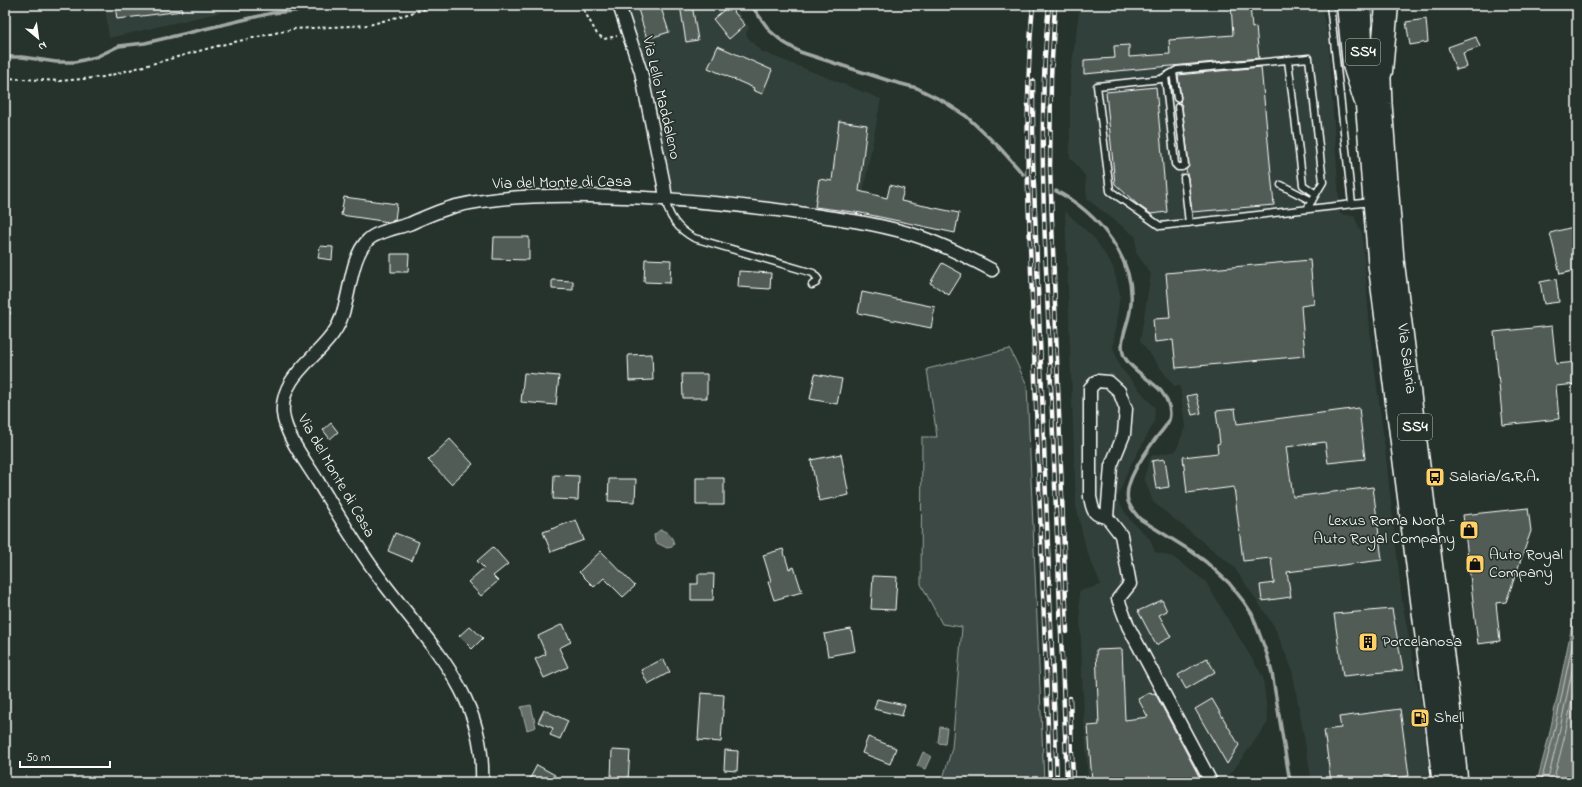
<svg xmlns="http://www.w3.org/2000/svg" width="1582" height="787" viewBox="0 0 1582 787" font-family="'Indie Flower',sans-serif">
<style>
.built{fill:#333f3a}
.green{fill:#3e4944;stroke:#9ea4a2}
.water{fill:#67706c;stroke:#a4a9a7}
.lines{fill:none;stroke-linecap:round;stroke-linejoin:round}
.shore{stroke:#c2c6c4;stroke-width:1}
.stream{stroke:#a4a9a7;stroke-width:3.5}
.building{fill:#515c57;stroke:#fff}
.lane-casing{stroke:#fff;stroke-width:9}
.street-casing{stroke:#fff;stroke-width:15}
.primary-casing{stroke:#fff;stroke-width:22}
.highway-casing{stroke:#fff;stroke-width:25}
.path{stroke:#fff;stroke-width:2;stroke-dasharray:3 3;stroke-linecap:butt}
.lane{stroke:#26332d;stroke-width:6}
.street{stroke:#26332d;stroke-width:12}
.primary{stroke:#26332d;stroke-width:19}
.highway{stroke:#26332d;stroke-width:22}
.rail-casing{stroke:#fff;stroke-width:4.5}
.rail{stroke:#26332d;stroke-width:3;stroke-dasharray:9;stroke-linecap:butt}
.labels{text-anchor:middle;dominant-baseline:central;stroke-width:3.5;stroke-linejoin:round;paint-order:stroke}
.shield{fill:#26332d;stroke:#bec2c0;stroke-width:1}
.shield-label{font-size:15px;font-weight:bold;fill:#fff}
.street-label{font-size:16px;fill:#fff;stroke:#26332d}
.poi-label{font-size:16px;fill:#fff;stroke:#26332d;text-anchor:start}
</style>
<rect width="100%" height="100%" fill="#26332d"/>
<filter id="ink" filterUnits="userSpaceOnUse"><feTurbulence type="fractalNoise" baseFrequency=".025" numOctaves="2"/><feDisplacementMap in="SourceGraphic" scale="8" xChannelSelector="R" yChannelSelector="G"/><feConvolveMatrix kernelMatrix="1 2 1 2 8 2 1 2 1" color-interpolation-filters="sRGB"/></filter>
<g filter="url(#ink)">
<path class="built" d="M105 5H252L109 38Z
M623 5H732L749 27 746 35 760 51 881 99 856 229 800 219 729 211 670 208Z
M1080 5H1321L1328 38 1340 214 1354 216 1362 233 1371 342 1384 440 1402 601 1420 696 1430 782H1312L1292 669 1274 626 1234 567 1153 502 1144 477 1151 456 1176 451 1185 427 1180 386H1174L1140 341 1151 274 1136 253V237L1087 199 1085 176 1070 157V79Z
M1065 211 1095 239 1113 267 1120 294 1113 347 1120 367 1155 408 1154 423 1128 470 1117 499 1130 520 1150 539 1155 552 1173 557 1205 581 1263 677 1268 722 1225 782H1088L1083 698 1079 591 1101 585 1086 549 1076 506Z"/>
<path class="green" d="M1010 349 1027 385 1044 782H942L952 748 962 627 942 624 921 584 922 437H937L927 369Z"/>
<path class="water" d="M660 530C666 530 673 537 674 544L672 547 667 548 655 542 654 535Z
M1577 602V782H1537L1549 736Z
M531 705 536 727 527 730 521 707Z
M940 727 947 728 945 744 938 743Z
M923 752 931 756 925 769 917 766Z"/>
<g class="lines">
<path class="shore" d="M1541 782 1553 737 1577 622
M1547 782 1558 738 1577 647
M1553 782 1564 739 1577 676"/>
<path class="stream" d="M751 5 770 31 783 42 800 52 890 81 917 88 943 101 966 116 999 147 1023 174
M5 57H22L56 62H75L96 57 119 46 145 43 272 13 356 5
M1056 191C1097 212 1139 261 1130 311 1128 325 1118 342 1124 356 1130 369 1151 380 1161 391 1167 399 1172 410 1169 420 1166 427 1161 432 1156 438 1146 452 1123 482 1128 501 1130 508 1135 513 1140 519L1191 551 1206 562 1229 583 1244 602 1252 614 1267 654 1272 673 1290 782"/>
</g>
<path class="building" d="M115 5H181L182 11 117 19Z
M649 5H660L669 32 647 39 638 9Z
M680 5H692L698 40 686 42Z
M1231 5H1250L1252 28 1256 27 1259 58 1084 74V60L1115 58 1114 46 1129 45V57L1170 54 1169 40 1233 35Z
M729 6 745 25 729 39 713 19Z
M1426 19 1428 42 1410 45 1406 22Z
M1476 37 1480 47 1463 53 1467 67 1456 70 1448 47Z
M718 46 772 70 762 94 753 90 754 88 708 68Z
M1261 67 1274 205 1192 212 1188 178 1186 170 1189 164 1182 106 1180 103 1181 97 1178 75Z
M1156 87 1167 212 1151 214 1138 205 1115 184 1106 92Z
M839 121 867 125 859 191 887 198 890 185 904 189 901 201 959 213 955 233 861 213 815 207 819 179 832 181Z
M344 197 397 204 395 220 389 222 341 215Z
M1577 226V270L1560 274 1550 233Z
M494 237H529V260L493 259Z
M320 246 333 247 332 260 318 258Z
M391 254H409L408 272H391Z
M645 259 671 260 670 283 644 282Z
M1310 260 1314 304 1301 306 1305 356 1176 368 1173 340 1155 342 1153 319 1170 318 1166 273Z
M942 263 962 274 949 295 930 283Z
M739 271 771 273 770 289 738 287Z
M1556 279 1559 302 1544 304 1540 282Z
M552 280 573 281V290L552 289Z
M862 292 935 307 931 328 858 313Z
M1552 326 1556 364 1577 362V384L1556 386 1559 419 1503 425 1494 332Z
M652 354 653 380 629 381 628 355Z
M524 373 559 376 556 405 521 402Z
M682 374H707V398H683Z
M815 374 842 379 837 404 810 399Z
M1196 394 1201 413 1192 415 1187 396Z
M1359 408 1365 459 1328 463 1325 442 1286 447 1293 497 1373 487 1382 560 1287 572 1291 597 1262 601 1260 585 1274 583 1271 558 1243 561 1234 487 1187 493 1183 457 1218 453 1217 444 1220 443 1216 411 1235 409 1237 424Z
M331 423 338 432 330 439 323 430Z
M450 439 473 464 451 484 428 460Z
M841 454 849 495 819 501 811 460Z
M1165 459 1169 487 1156 489 1152 461Z
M554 475 579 476 578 500 553 499Z
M696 478H724V505H696Z
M609 479H636L635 502 608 501Z
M1528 508 1531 531 1506 602 1496 603 1500 641 1478 644 1463 515Z
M576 520 584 540 551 552 543 532Z
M395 533 419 542 412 561 388 551Z
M493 547 508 564 493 576 498 581 481 596 468 582 484 568 477 561Z
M783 549 789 569 794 567 802 592 774 600 768 582 771 581 763 555Z
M601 551 635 586 623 597 604 578 594 587 579 572Z
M698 574H714L713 600H691V584H698Z
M873 576 897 577 895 610 871 609Z
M1162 600 1167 611 1159 615 1171 637 1156 645 1138 611Z
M1392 609 1403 670 1343 676 1334 614Z
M563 624 571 642 559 648 568 667 544 678 535 659 546 654 538 636Z
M470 626 483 638 472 649 459 636Z
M851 629 855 651 828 656 824 634Z
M1122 649 1125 720 1148 717 1138 699 1151 692 1152 694 1155 693 1202 782H1092L1088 726 1099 725 1096 650Z
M1207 658 1215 672 1186 689 1178 675Z
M663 659 670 672 648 684 641 670Z
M701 693 724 695 721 742 698 740Z
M877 699 905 705 902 716 874 709Z
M1212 699 1239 745 1227 764 1195 709Z
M1400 709 1409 776 1363 782H1331L1324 730 1341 728 1339 717Z
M544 710 568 721 560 739 550 735 553 728 538 722Z
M868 737 896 748 890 764 862 753Z
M612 750 630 751 628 780 611 779Z
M725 750 738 751 737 771 724 770Z
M537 765 555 775 551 782H528Z"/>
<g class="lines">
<defs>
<path id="lane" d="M1330 5 1352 204
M1288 60 1303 185 1316 194
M1173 73 1177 98
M1165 77 1175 164 1178 167H1182L1185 165 1178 107
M1184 178 1189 223
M1281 185 1312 201
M666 199C667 216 679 230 694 238L813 273 818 279 816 283 812 285
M1307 209 1323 182 1309 58 1177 70 1161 79 1097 86 1110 191 1160 226 1371 202"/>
<path id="street" d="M619 5 641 72 664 185 666 199
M1107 517 1111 466 1124 434 1126 409 1119 391 1109 382 1097 381 1090 388V497C1093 510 1092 515 1107 517L1121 535 1130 584 1118 599 1128 626 1211 782
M482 782C486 694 427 642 379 577 356 546 337 513 317 480 306 462 285 435 283 413 280 375 320 357 336 329 351 305 348 259 368 240 376 232 397 228 409 224 425 217 440 210 456 206 499 196 545 195 589 196 659 197 729 203 799 213 836 218 874 223 911 234 940 243 966 256 992 270"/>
<g id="primary">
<path d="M1361 5 1365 99 1378 264 1433 699 1442 782"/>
<path id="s1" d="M1380 56 1382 104 1394 260 1449 695 1458 782"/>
</g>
<path id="highway" d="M1348 5 1354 65 1365 99
M1381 71 1387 5"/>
</defs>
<use href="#lane" class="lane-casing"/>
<use href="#street" class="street-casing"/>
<use href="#primary" class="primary-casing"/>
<use href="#highway" class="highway-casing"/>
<path class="path" d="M581 5 597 34 604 39 617 36
M5 78 60 81 104 77 221 45 293 29 369 25 439 5
M5 302 10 306 9 318 5 320"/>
<use href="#lane" class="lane"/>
<use href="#street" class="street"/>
<use href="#primary" class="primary"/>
<use href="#highway" class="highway"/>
<defs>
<path id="rail" d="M1033 5C1027 67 1027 128 1028 190L1050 782
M1049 5C1038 115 1044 227 1049 337 1054 485 1062 634 1067 782
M1055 5 1051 77 1050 168 1067 632
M1033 81V160L1057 782
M1070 698 1073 782"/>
</defs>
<use href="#rail" class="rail-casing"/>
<use href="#rail" class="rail"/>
</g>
</g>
<defs>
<symbol id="bus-square" viewBox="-11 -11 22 22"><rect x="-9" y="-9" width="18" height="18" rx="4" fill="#ffd166" stroke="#26332d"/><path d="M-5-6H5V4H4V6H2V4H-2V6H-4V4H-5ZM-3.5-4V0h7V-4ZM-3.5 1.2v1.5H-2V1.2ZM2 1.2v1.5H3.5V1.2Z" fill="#111"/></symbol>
<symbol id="shop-square" viewBox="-11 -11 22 22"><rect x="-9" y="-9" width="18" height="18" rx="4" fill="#ffd166" stroke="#26332d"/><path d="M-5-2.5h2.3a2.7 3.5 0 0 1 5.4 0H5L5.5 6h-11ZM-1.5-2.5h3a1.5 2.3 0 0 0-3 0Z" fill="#111"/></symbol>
<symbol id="building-square" viewBox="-11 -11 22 22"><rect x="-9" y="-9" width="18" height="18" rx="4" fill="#ffd166" stroke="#26332d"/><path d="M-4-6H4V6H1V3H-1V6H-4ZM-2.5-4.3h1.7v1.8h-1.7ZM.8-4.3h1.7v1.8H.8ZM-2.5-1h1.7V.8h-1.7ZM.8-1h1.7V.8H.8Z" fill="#111"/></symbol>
<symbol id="fuel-square" viewBox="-11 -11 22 22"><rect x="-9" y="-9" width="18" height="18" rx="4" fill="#ffd166" stroke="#26332d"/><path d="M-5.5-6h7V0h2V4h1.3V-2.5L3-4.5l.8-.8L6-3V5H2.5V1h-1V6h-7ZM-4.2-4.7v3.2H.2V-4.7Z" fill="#111"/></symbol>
</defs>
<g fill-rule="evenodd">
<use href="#bus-square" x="1424" y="466" width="22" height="22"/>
<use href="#shop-square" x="1458" y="519" width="22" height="22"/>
<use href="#shop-square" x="1464" y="553" width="22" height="22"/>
<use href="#building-square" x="1357" y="631" width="22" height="22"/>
<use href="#fuel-square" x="1409" y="707" width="22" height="22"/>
</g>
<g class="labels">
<g class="shield">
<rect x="1346" y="39" width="34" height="26" rx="3"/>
<rect x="1398" y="414" width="34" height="26" rx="3"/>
</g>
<g class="shield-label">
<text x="1363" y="52">SS4</text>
<text x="1415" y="427">SS4</text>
</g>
<g class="street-label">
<text transform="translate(661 98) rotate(77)">Via Lello Maddaleno</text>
<text transform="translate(562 183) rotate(-1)">Via del Monte di Casa</text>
<text stroke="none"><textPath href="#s1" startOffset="304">Via Salaria</textPath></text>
<text transform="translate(336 476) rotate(60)">Via del Monte di Casa</text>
</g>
<g class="poi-label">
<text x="1449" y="477">Salaria/G.R.A.</text>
<text x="1455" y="521" text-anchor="end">Lexus Roma Nord -<tspan x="1455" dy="18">Auto Royal Company</tspan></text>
<text x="1489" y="555">Auto Royal<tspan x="1489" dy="18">Company</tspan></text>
<text x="1382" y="642">Porcelanosa</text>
<text x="1434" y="718">Shell</text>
</g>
</g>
<rect width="1582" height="787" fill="none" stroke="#26332d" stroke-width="20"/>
<rect x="10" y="10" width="1562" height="767" fill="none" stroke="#fff" stroke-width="1.5" filter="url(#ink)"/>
<g transform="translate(38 38) rotate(151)" stroke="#26332d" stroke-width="3" paint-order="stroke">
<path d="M0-3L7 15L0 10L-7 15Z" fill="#ffffff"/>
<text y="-6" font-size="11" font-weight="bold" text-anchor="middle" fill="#ffffff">N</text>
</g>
<path d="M20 761v6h90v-6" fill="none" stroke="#ffffff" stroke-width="2"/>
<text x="26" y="761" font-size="12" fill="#ffffff" stroke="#26332d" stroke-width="3" paint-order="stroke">50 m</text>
</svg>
